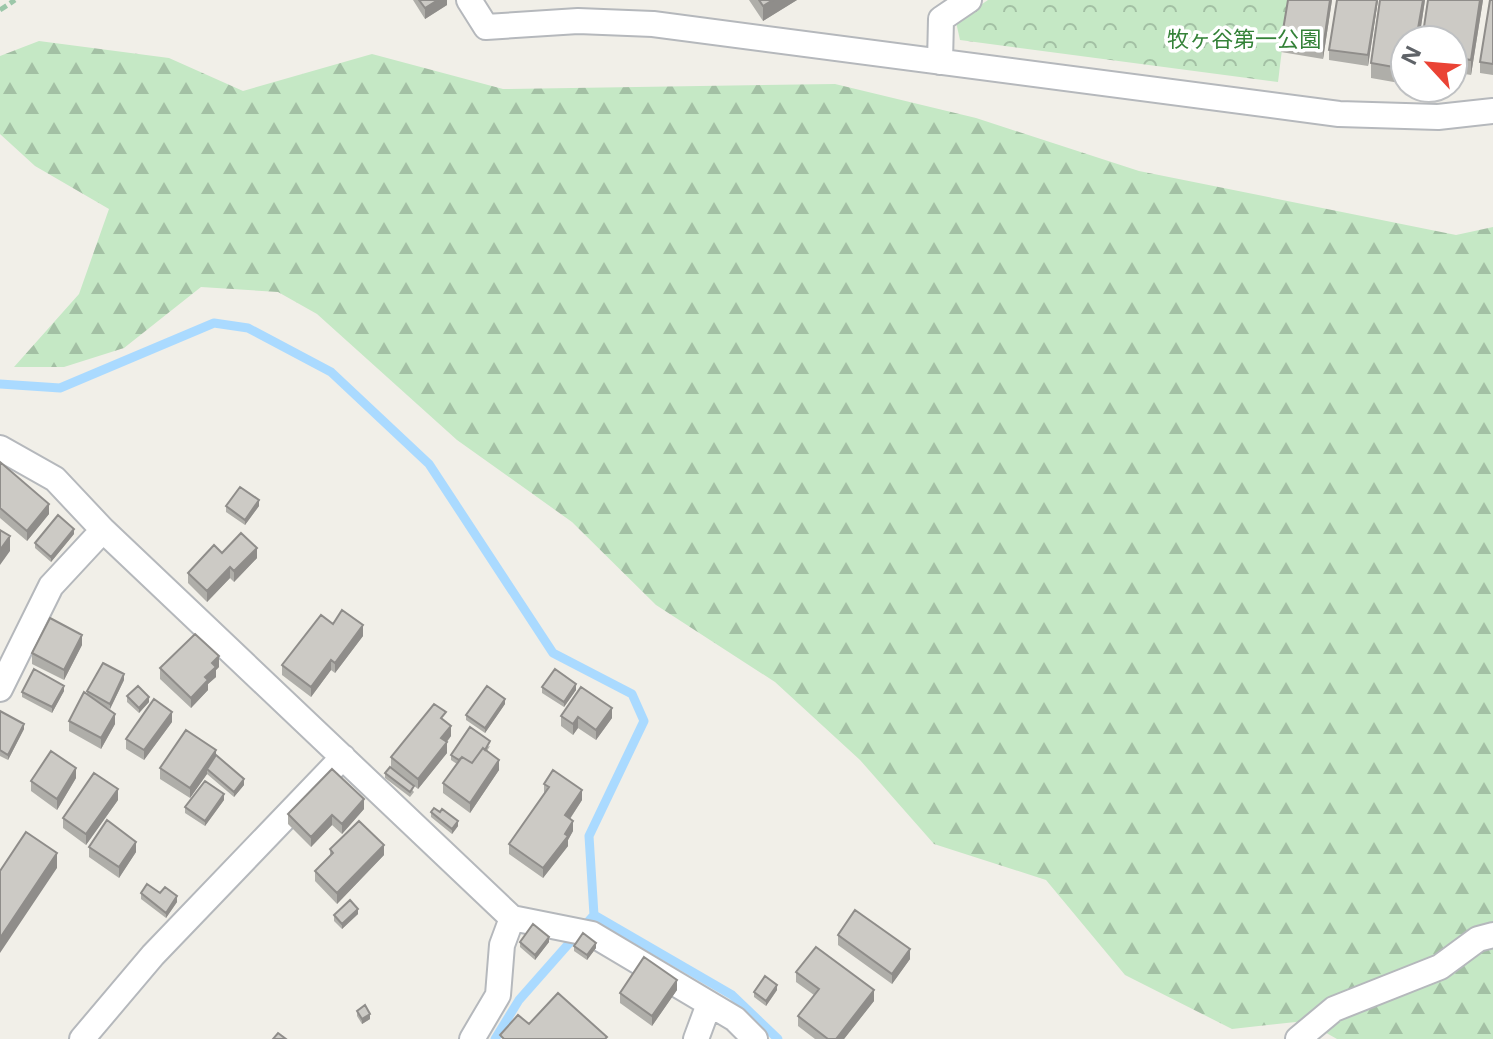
<svg xmlns="http://www.w3.org/2000/svg" width="1493" height="1039" viewBox="0 0 1493 1039" font-family="'Open Sans','Noto Sans JP',sans-serif">
<style>
.forest{fill:url(#forest-firs)}
.park{fill:url(#park-crowns)}
.lines{fill:none;stroke-linecap:round;stroke-linejoin:round}
.stream{stroke:#aadaff;stroke-width:9}
.street-casing{stroke:#b5b8bc;stroke-width:28}
.path{stroke:#9cc7a9;stroke-width:5;stroke-dasharray:8 4;stroke-linecap:butt}
.street{stroke:#fff;stroke-width:24}
.wall{fill:#afaea9}
.shaded-wall{fill:#8f8d8a}
.building{fill:#cccac5;stroke:#8f8d8a;stroke-width:2}
.labels{text-anchor:middle;dominant-baseline:central;stroke-width:7;stroke-linejoin:round;paint-order:stroke}
.park-label{font-size:22px;fill:#348238;stroke:#fff}
</style>
<defs>
<pattern id="forest-firs" width="22" height="20" patternUnits="userSpaceOnUse" patternTransform="scale(2)"><rect width="22" height="20" fill="#c5e8c5"/><path d="M5 1l3.5 6h-7zM16 11l3.5 6h-7z" fill="#a3c0a4"/></pattern>
<pattern id="park-crowns" width="20" height="18" patternUnits="userSpaceOnUse" patternTransform="scale(2)"><rect width="20" height="18" fill="#c5e8c5"/><path d="M2 6a3 3 0 1 1 6 0M12 15a3 3 0 1 1 6 0" fill="none" stroke="#a3c0a4"/></pattern>
</defs>
<rect width="100%" height="100%" fill="#f1efe8"/>
<path class="forest" d="M39 41 169 58 243 91 372 54 503 89 835 84 976 118 1139 171 1456 235 1493 227V1039H1337L1305 1021 1232 1029 1125 975 1046 880 934 844 860 760 775 682 656 605 572 522 457 440 317 314 278 292 201 287 124 348 64 367H14L79 294 109 209 35 166 0 134V56Z"/>
<path class="park" d="M988 0H1288L1278 82 960 40 956 22Z"/>
<g class="lines">
<path class="stream" d="M0 384 60 388 214 323 248 328 331 372 429 464 553 653 632 694 644 721 589 836 594 915 519 1000 495 1039
M594 915 732 995 778 1039"/>
<defs>
<path id="street" d="M469 0 486 27 578 21 653 24 1339 114 1438 117 1493 111
M940 62 941 19 969 0
M0 448 55 479 103 530 512 918 592 934 735 1019 755 1039
M0 689 51 586 103 530
M82 1039 153 955 343 757
M472 1039 498 995 502 945 512 918
M696 1039 709 1004
M1298 1039 1334 1009 1440 967 1478 939 1493 935"/>
</defs>
<use href="#street" class="street-casing"/>
<path class="path" d="M0 10 15 0"/>
<use href="#street" class="street"/>
</g>
<path class="wall" d="M413 0H447V5L425 19Z
M749 0H797L763 21Z
M1332 0 1323 59 1281 52V42Z
M1378 0 1368 66 1329 60V50Z
M1380 0H1425L1419 40H1405V84L1371 78V63Z
M1483 0 1471 75 1453 72V40Z
M1493 0V75L1480 73V62Z
M0 462 49 514 27 541 0 518Z
M226 506H259L245 525 226 512Z
M74 534 51 562 35 548V543Z
M222 553 257 558 234 582 230 578 207 602 188 583V573Z
M333 624 363 636 335 673 331 670 311 697 282 675V665Z
M82 645 64 680 32 664V653Z
M219 667 216 670V677L208 684V690L191 708 160 679V668Z
M124 680 110 709 104 706 115 724 101 749 69 731V721L87 694V691Z
M542 687 576 690 564 707 542 693Z
M64 691 52 713 22 697V692Z
M127 696 149 702 139 713 127 702Z
M505 704 485 733 466 720V715Z
M0 711 24 729 8 760 0 756Z
M561 716 612 718 596 740 578 728 573 735 561 726Z
M446 721 451 736 447 742V753L418 789 395 771 414 792 410 797 385 778V773L391 768V757Z
M172 722 144 760 126 749V739Z
M490 746 487 751 499 770 470 813 443 793V783L457 764 451 760V755Z
M216 755 244 785 234 797 207 774 190 798 160 779V768Z
M76 778 57 810 31 791V781Z
M544 784 582 800 570 819 573 831 568 840V846L543 878 509 854V844L544 794Z
M118 800 86 845 63 828V818Z
M224 800 205 826 185 813V807Z
M364 809 342 834 332 825 311 847 288 824V814Z
M431 812H440L458 826 452 834 431 817Z
M89 847 136 852 119 878 89 857Z
M330 849 384 855 337 904 315 881V871L330 856Z
M141 893H160L177 902 166 918 141 899Z
M358 914 342 929 334 921V915Z
M838 935 910 959 892 984 838 945Z
M520 942H549L535 960 520 947Z
M574 946 596 948 587 960 574 951Z
M796 972 874 1001 844 1039H815L798 1026V1016L814 995 796 982Z
M677 990 652 1026 620 1003V993Z
M777 990 766 1006 754 997V992Z
M357 1011 370 1019 362 1024 357 1016Z"/>
<path class="shaded-wall" d="M438 0H447V5L425 19V8Z
M773 0H797L763 21V6Z
M1330 0H1332L1323 59V48Z
M1377 0H1378L1368 66V55Z
M1423 0H1425L1419 40H1416Z
M1480 0H1483L1471 75V60Z
M259 500V506L245 525V520Z
M49 504V514L27 541V531Z
M74 529V534L51 562V557Z
M10 536V551L0 565V550Z
M257 548V558L234 582V571Z
M230 567V578L207 602V591Z
M363 625V636L335 673V663Z
M82 635V645L64 680V670Z
M219 656V667L216 670V677L208 684V690L191 708V698L205 677 212 663Z
M331 660V670L311 697V687Z
M124 674V680L110 709V704Z
M576 684V690L564 707V702Z
M64 686V691L52 713V707Z
M149 697V702L139 713V708Z
M505 699V704L485 733V728Z
M612 708V718L596 740V730Z
M172 712V722L144 760V750Z
M115 714V724L101 749V738Z
M578 717V728L573 735V724Z
M24 724V729L8 760V755Z
M451 726V736L441 749V738Z
M447 742V753L418 789V779Z
M216 750V760L207 769V774L190 798V788Z
M499 760V770L470 813V803Z
M76 768V778L57 810V799Z
M244 779V785L234 797V792Z
M118 789V800L86 845V834Z
M582 790V800L565 826V815Z
M224 794V800L205 826V821Z
M364 799V809L342 834V824Z
M332 815V825L311 847V837Z
M458 821V826L452 834V829Z
M573 821V831L568 840V846L543 878V868Z
M136 842V852L119 878V867Z
M384 845V855L337 904V893Z
M57 853V868L0 953V938Z
M177 896V902L166 918V913Z
M358 909V914L342 929V924Z
M549 937V942L535 960V955Z
M596 943V948L587 960V955Z
M910 949V959L892 984V974Z
M677 980V990L652 1026V1016Z
M777 985V990L766 1006V1001Z
M874 990V1001L844 1039H836Z
M370 1014V1019L362 1024V1019Z"/>
<path class="building" d="M419 0H438L425 8Z
M759 0H773L763 6Z
M1288 0H1330L1323 48 1281 42Z
M1337 0H1377L1368 55 1329 50Z
M1380 0H1423L1416 40H1405V69L1371 63Z
M1428 0H1480L1471 60 1453 57V40H1422Z
M1490 0H1493V64L1480 62Z
M0 462 49 504 27 531 0 508Z
M240 487 259 500 245 520 226 506Z
M58 515 74 529 51 557 35 543Z
M0 530 10 536 0 550Z
M241 533 257 548 234 571 230 567 207 591 188 573 214 545 222 553Z
M342 610 363 625 335 663 331 660 311 687 282 665 321 615 333 624Z
M50 618 82 635 64 670 32 653Z
M195 634 219 656 212 663 216 667 205 677 208 680 191 698 160 668Z
M103 663 124 674 110 704 87 691Z
M34 669 64 686 52 707 22 692Z
M555 669 576 684 564 702 542 687Z
M138 686 149 697 139 708 127 696Z
M487 686 505 699 485 728 466 715Z
M581 687 612 708 596 730 578 717 573 724 561 716Z
M84 692 115 714 101 738 69 721Z
M154 699 172 712 144 750 126 739Z
M434 704 446 712 441 718 451 726 441 738 447 742 418 779 391 757Z
M0 711 24 724 8 755 0 750Z
M470 727 490 741 485 750 483 748 472 763 462 757 459 760 451 755Z
M186 730 216 750 190 788 160 768Z
M483 748 499 760 470 803 443 783 462 757 472 763Z
M51 751 76 768 57 799 31 781Z
M216 755 244 779 234 792 207 769Z
M390 767 414 786 410 792 385 773Z
M332 769 364 799 342 824 332 815 311 837 288 814Z
M553 770 582 790 565 815 573 821 565 834 568 836 543 868 509 844 549 787 544 784Z
M94 773 118 789 86 834 63 818Z
M205 781 224 794 205 821 185 807Z
M434 808 440 812 442 809 458 821 452 829 431 812Z
M107 820 136 842 119 867 89 847Z
M359 821 384 845 337 893 315 871 333 853 330 849Z
M26 832 57 853 0 938V871Z
M147 884 160 893 165 887 177 896 166 913 141 893Z
M350 900 358 909 342 924 334 915Z
M855 910 910 949 892 974 838 935Z
M533 924 549 937 535 955 520 942Z
M583 933 596 943 587 955 574 946Z
M816 947 874 990 836 1039H828L798 1016 819 989 796 972Z
M644 957 677 980 652 1016 620 993Z
M765 976 777 985 766 1001 754 992Z
M558 993 607 1037 605 1039H504L500 1035 518 1015 529 1024Z
M365 1005 370 1014 362 1019 357 1011Z
M278 1033 286 1039H273Z"/>
<g class="labels">
<g class="park-label">
<text x="1244" y="38">牧ヶ谷第一公園</text>
</g>
</g>
<g transform="translate(1429 64) rotate(296)"><circle r="38" fill="#ffffff" stroke="#bfc1c3" stroke-width="2"/>
<path d="M0-6L14 30L0 20L-14 30Z" fill="#ea4335"/>
<text y="-12" font-size="22" font-weight="bold" text-anchor="middle" fill="#5f6368">N</text>
</g>
</svg>
